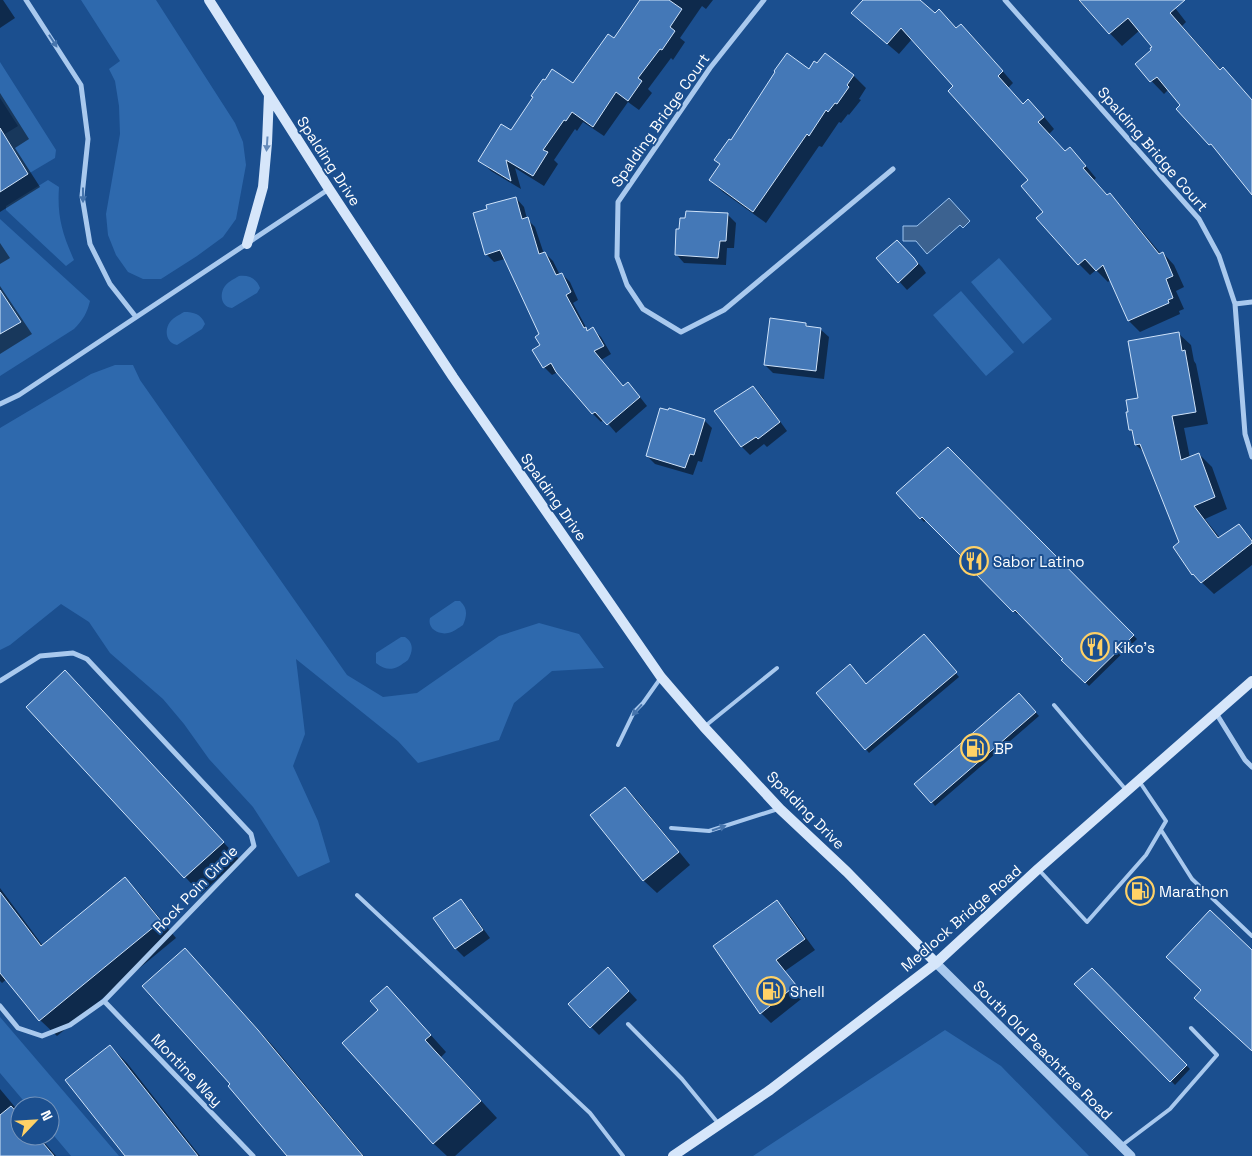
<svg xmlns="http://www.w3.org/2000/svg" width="1252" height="1156" viewBox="0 0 1252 1156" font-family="'Space Grotesk',sans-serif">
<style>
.green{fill:#2e69ad}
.water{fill:#3c6290;stroke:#9cc4f0}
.shadow{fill:#0007}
.building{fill:#4478b7;stroke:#cfe3fa}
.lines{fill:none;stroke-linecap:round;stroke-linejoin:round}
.service{stroke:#a9c9ee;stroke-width:4}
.minor{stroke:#a9c9ee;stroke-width:5}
.tertiary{stroke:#a9c9ee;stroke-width:9}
.secondary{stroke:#d6e6fa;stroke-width:10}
.oneway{fill:#4674ac}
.oneway2{fill:#668bba}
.labels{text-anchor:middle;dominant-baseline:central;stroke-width:4;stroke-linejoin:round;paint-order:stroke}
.street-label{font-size:15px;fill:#fff;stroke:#1b4f8f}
.poi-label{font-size:15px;fill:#fff;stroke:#1b4f8f;text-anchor:start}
</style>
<rect width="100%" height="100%" fill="#1b4f8f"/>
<path class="green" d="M81 0H156L235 123 243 142 246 165 236 219 223 237 197 256 161 279H143L128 272 116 255 108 235 106 214 120 134 119 106 115 81 109 69 120 61Z
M0 62 56 150 55 158 28 174 10 145 0 137 18 126 0 98Z
M48 180 59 187C57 216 62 233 74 260L66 266 6 210V206Z
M0 219 90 301C87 313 83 320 74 329L0 376V334L20 322 0 290Z
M999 258 1052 319 1023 344 971 282Z
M239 276C249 275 256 278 260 288L257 293 232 308C221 307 219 294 225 286 229 281 234 279 239 276Z
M961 291 1014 352 986 376 933 315Z
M184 312C194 312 201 314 205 324L202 329 177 345C166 343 164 330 170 322 174 317 179 315 184 312Z
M115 365H133L140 380 347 675 383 697 417 693 499 636 539 623 579 634 604 668 552 671 514 703 499 740 418 763 398 741 296 659 305 734 293 766 318 821 330 862 298 877 253 807 209 759 184 724 163 699 110 653 89 622 61 604 10 645 0 650V428L91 374Z
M455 601H460C468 608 467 616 463 625 458 628 454 632 448 633 439 635 427 629 430 618Z
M401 637H405C414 643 413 651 408 660 396 669 389 673 376 663V653Z
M0 1017 119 1156H71L50 1131V1106H28L0 1073Z
M945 1030 1001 1066 1089 1156H753Z"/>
<path class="water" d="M949 198 970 221 963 228 960 225 927 254 916 241H903V226H917Z"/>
<path class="shadow" d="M0 0H3L15 18 0 28Z
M642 0H713L706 9 702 6 680 38 685 42 673 60 671 58 648 89 652 93 639 110 628 102 604 136 583 122 577 131 575 129 554 160 558 164 544 186 515 168 521 189 491 171 480 160 511 131 573 85 614 40Z
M864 0H918L935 15 972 36 1013 83 1008 88 1024 105 1040 112 1054 129 1049 134 1065 152 1070 148 1081 160 1096 178 1094 180 1108 196 1110 194 1121 206 1161 254 1163 253 1174 265 1184 287 1176 291 1184 309 1179 311 1180 314 1140 332 1129 321 1111 279 1108 282 1096 270 1090 275 1079 264 1045 212 1030 180 955 87 912 39 899 54 864 24Z
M1078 0H1169L1186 22 1182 26 1221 70 1223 68 1252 101V193L1222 156 1178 109 1182 105 1169 89 1164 94 1136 65 1153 50 1154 47 1140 30 1122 46Z
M825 54 854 76 866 88 859 99 861 100 849 115 848 114 841 123 839 122 822 147 819 146 766 223 723 192 710 180 721 165 716 160 731 142 817 64Z
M0 93 29 139 15 148 40 187 0 212Z
M516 198 524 207 527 219 535 227 544 254 545 253 553 261 560 275 562 274 570 282 578 300 573 303 588 331 593 329 601 337 611 354 601 360 624 387 636 392 647 406 616 433 604 419 601 422 593 414 558 372 552 375 544 367 541 335 505 259 494 262 486 254 489 209Z
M728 215 736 223 734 248H727L726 265 684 263 676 254 680 231 686 220Z
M897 242 922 267 926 273 907 290 878 258Z
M0 243 10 258 0 264Z
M0 286 32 334 0 354Z
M806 324 809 327 820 329 829 337 824 379 773 373 765 365Z
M1178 333 1191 345 1194 361 1196 364 1208 424 1184 428 1190 458 1199 454 1212 467 1227 509 1205 519 1220 538 1239 526 1252 539V565L1214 594 1193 574 1145 453 1136 445 1134 433 1130 430 1139 399Z
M753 387 761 395 787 431 767 447 764 444 750 455 742 447 716 412Z
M704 420 712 428 702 462 698 461 693 475 655 464 647 456Z
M948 448 1137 639 1089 686 1063 660 1065 659 1019 613 1017 614 972 568 973 566 927 520 924 522 898 493Z
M928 640 959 677 869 753 818 693 867 685Z
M65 672 239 859 201 894 27 707Z
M1023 698 1039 716 935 806 932 802Z
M625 788 637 800 690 865 657 893 644 881 592 815Z
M124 878 141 895 176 938 57 1036 40 1020 7 979 2 983 0 981V888L43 946Z
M461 901 469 909 490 938 464 957 456 949 435 919Z
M777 902 787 912 815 950 785 971 805 996 771 1023 761 1013Z
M200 965 273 1046 364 1156H289L232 1084Z
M1092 969 1190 1069 1175 1085 1076 984Z
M616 977 637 1000 599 1035 591 1027Z
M403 1004 446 1052 441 1057 497 1118 455 1156H447L434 1144 343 1043Z
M110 1046 127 1063 200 1156H127Z
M0 1089 20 1113V1136H39L56 1156H0Z"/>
<path class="building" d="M640 0H669L682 9 670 27 675 31 662 50 660 49 638 78 642 81 628 101 616 92 593 127 572 112 566 121 564 120 543 150 548 152 533 176 506 160 511 181 478 161 501 124 511 130 533 97 531 96 543 79 545 80 552 69 573 83 608 34 614 38Z
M863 0H920L935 13 939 9 956 28 961 24 1003 71 998 76 1023 104 1028 99 1044 117 1038 122 1065 151 1070 147 1086 166 1083 168 1107 195 1110 193 1159 254 1163 252 1173 276 1166 279 1173 298 1168 300 1169 303 1128 321 1103 265 1096 271 1085 259 1078 265 1036 218 1043 212 1021 186 1028 180 948 91 953 86 901 28 887 44 851 13Z
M1079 0H1185L1170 13 1220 70 1223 67 1252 100V195L1211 144 1209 145 1176 109 1180 105 1157 77 1150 82 1135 64 1151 50 1150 48 1152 47 1128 18 1109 34Z
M787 53 809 69 814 61 817 63 825 53 854 75 847 85 849 87 837 104 835 103 828 112 826 110 809 136 807 134 753 212 709 180 720 164 714 160 729 139 731 140 775 72 774 71Z
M0 128 28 174 0 192Z
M516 197 522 219 528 217 539 254 545 252 556 275 562 273 571 292 566 295 584 328 586 327 587 331 593 327 604 346 594 351 623 386 628 382 640 397 607 425 595 412 592 414 556 372 551 363 543 368 532 350 540 345 535 337 539 334 500 250 485 255 473 213 487 209 486 205Z
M686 211 728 213 726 241H720L718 258 675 255 676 229H679L680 218H685Z
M897 240 914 258 918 264 898 283 876 258Z
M0 290 21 322 0 334Z
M770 318 806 323V326L821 328 816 371 764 365Z
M1179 332 1182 351 1185 350 1196 412 1172 416 1181 460 1199 453 1215 497 1194 506 1218 538 1239 524 1252 541V543L1201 583 1193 574 1192 575 1173 547 1179 542 1140 444 1135 445 1132 430H1129L1126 412H1128L1126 400 1138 398 1128 341Z
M753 386 780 422 758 439 756 437 741 447 714 411Z
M660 408 668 410 669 408 705 419 694 455 690 454 685 468 646 456Z
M948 447 1134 635 1085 683 1061 660 1063 659 1015 610 1013 612 970 568 971 566 922 517 920 519 896 493Z
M924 634 957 672 865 750 816 693 850 664 866 684Z
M65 670 224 842 184 878 26 707Z
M1019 693 1036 712 931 803 914 784Z
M625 787 679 852 643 881 590 815Z
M125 877 161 921 39 1021 0 973V892L41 946Z
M461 899 483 930 455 949 433 918Z
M777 900 805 939 776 960 796 985 760 1014 713 946Z
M1210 910 1252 950V1051L1194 998 1201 990 1166 957Z
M185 948 258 1030 363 1156H287L228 1086 230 1084 142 986Z
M608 967 629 991 590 1028 568 1004Z
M1092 968 1187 1065 1170 1082 1074 984Z
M387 986 431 1035 425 1040 481 1101 433 1144 342 1043 378 1010 370 1001Z
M110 1045 198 1156H125L65 1080Z
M11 1106 20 1116V1136H37L54 1156H0V1115Z"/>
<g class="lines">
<path class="service" d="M1054 705 1127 791
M704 727 777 668
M618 745 634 712 643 703 660 679
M671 828 709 831 778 809
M1161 830 1192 879 1252 936
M1039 870 1087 922 1146 855 1166 821 1139 781
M357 895 590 1113 623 1156
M628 1024 682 1079 718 1123
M1121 1146 1170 1109 1217 1055 1191 1028"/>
<path class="minor" d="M26 0 81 85 88 139 82 196 90 244 110 284 136 317
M764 0 710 68 618 202 617 257 627 285 643 309 681 332 724 310 893 169
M1005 0 1199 219 1219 256 1235 304 1245 434 1252 457
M1235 304 1252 302
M0 404 19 395 329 189
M0 681 40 656 73 653 87 659 251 834 254 846 104 1001 70 1025 42 1036 18 1028 0 1006
M1216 713 1245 760 1252 767
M104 1001 253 1156"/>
<path class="tertiary" d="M936 963 1131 1156"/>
<path class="secondary" d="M209 0 329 189 453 377 661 677 704 727 780 809 847 872 936 963
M247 244 263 187 267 143 269 95
M673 1156 770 1090 936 963 1038 869 1252 681"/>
</g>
<defs><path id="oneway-solid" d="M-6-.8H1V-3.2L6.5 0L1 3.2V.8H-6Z" transform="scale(1.25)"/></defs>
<g class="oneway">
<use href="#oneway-solid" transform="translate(53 41) rotate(57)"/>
<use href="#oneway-solid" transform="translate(83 195) rotate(90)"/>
<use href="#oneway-solid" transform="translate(637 710) rotate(131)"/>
<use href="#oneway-solid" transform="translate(719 828) rotate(-19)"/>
</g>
<use class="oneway2" href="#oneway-solid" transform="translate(267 144) rotate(94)"/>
<defs>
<symbol id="restaurant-ring" viewBox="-11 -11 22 22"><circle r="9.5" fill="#1b4f8f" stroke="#ffd166" stroke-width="1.5"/><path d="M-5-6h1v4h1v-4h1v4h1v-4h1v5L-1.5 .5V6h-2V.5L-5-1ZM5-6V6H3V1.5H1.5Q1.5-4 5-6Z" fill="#ffd166"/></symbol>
<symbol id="fuel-ring" viewBox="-11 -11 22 22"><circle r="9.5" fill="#1b4f8f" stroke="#ffd166" stroke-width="1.5"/><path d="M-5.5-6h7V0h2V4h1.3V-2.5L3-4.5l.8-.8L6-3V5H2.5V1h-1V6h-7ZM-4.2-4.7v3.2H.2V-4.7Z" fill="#ffd166"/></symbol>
</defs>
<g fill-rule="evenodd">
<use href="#restaurant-ring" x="958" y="545" width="32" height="32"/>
<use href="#restaurant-ring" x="1079" y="631" width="32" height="32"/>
<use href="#fuel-ring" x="959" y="732" width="32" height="32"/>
<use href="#fuel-ring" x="1124" y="875" width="32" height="32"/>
<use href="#fuel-ring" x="755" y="975" width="32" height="32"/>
</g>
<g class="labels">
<g class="street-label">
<text transform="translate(660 120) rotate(-55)">Spalding Bridge Court</text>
<text transform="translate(1153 149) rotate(49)">Spalding Bridge Court</text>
<text transform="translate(329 161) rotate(57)">Spalding Drive</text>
<text transform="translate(554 497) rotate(55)">Spalding Drive</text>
<text transform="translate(806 810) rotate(45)">Spalding Drive</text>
<text transform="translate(195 889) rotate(-46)">Rock Poin Circle</text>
<text transform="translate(961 918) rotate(-41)">Medlock Bridge Road</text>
<text transform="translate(1043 1050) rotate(45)">South Old Peachtree Road</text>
<text transform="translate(187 1070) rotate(46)">Montine Way</text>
</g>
<g class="poi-label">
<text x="993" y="561">Sabor Latino</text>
<text x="1114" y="647">Kiko's</text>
<text x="994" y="748">BP</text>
<text x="1159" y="891">Marathon</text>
<text x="790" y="991">Shell</text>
</g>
</g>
<g transform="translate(35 1121) rotate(65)"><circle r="24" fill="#1b4f8f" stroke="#7695bc"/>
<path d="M0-4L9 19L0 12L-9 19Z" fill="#ffd166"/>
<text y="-8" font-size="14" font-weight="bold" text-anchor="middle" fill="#ffffff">N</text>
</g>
</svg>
